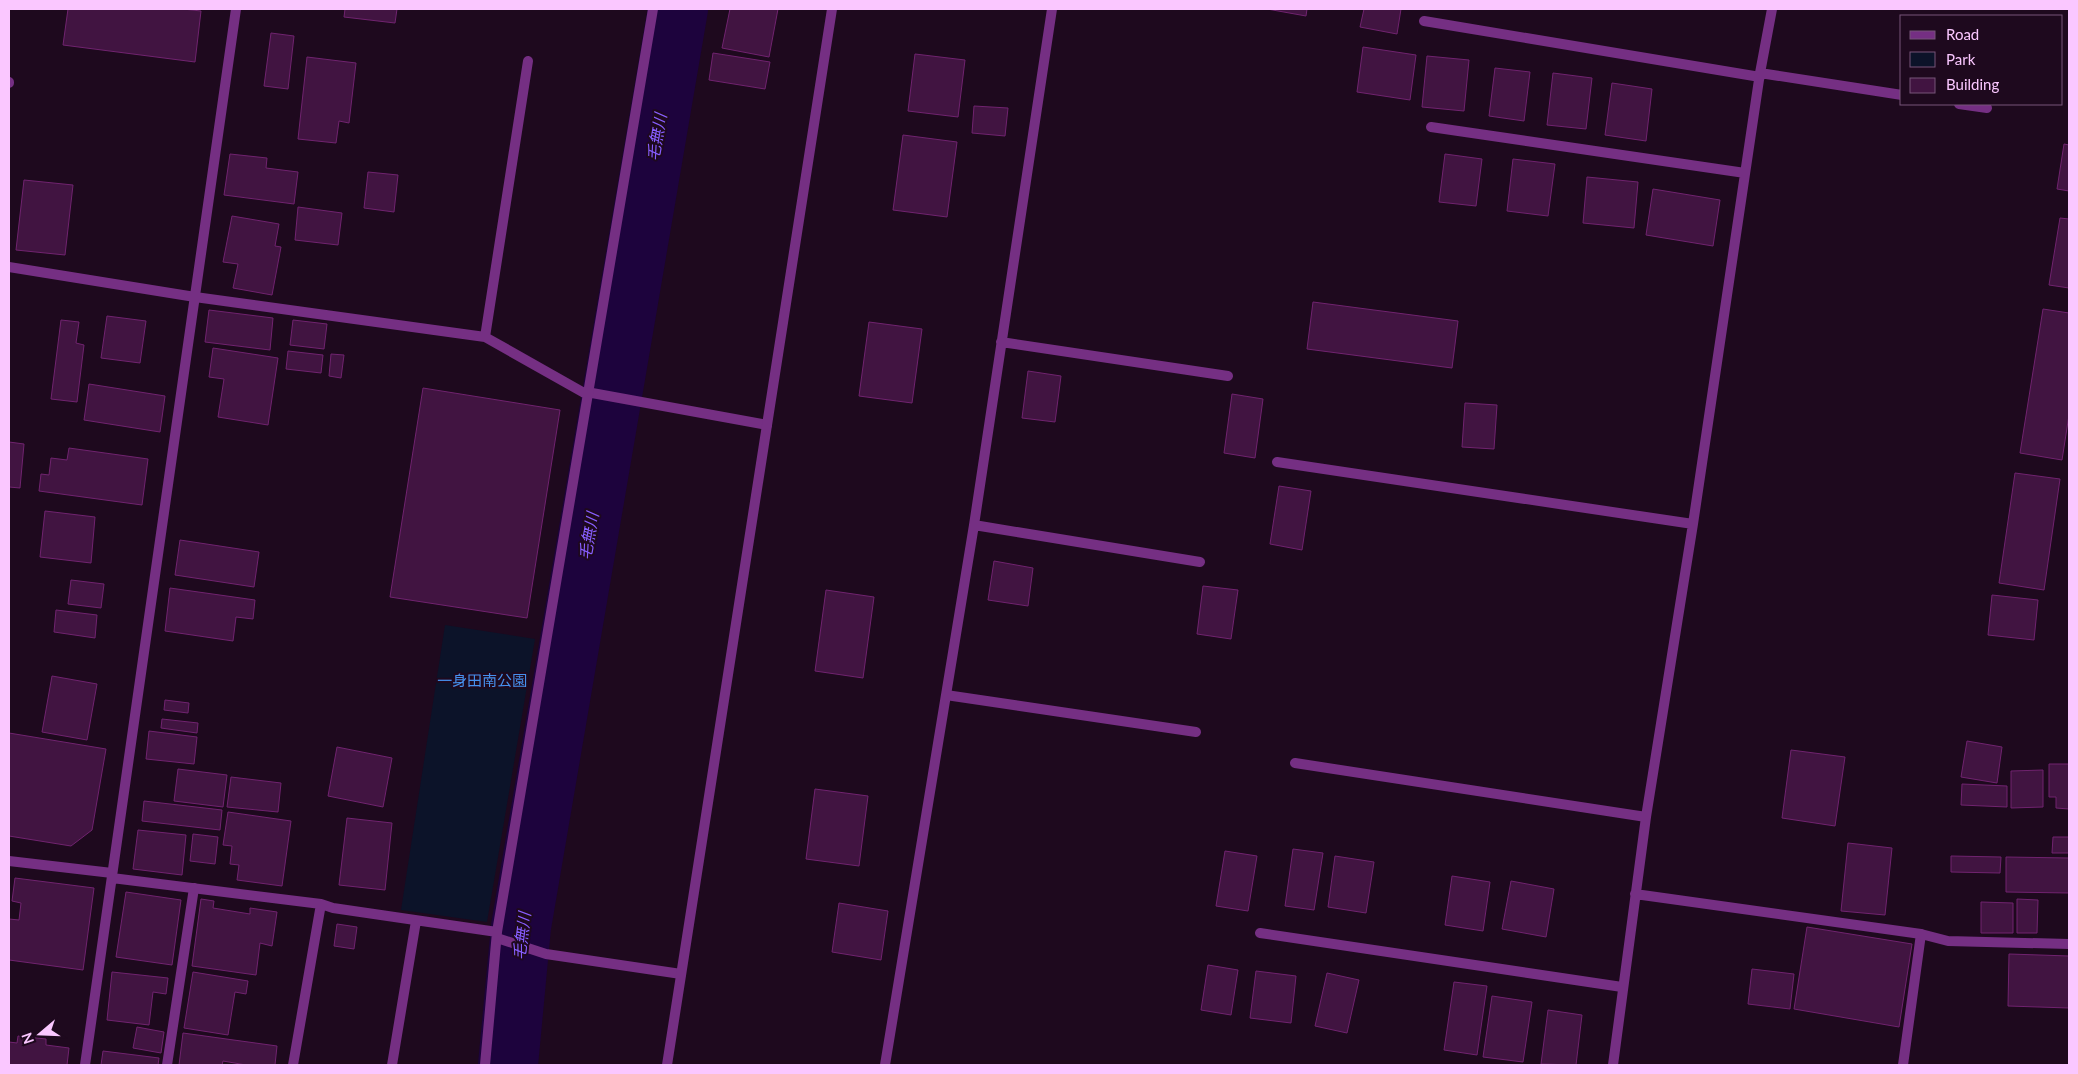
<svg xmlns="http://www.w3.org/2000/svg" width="2078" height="1074" viewBox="0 0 2078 1074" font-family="Lato,'Noto Sans JP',sans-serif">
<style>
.green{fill:#0c1329}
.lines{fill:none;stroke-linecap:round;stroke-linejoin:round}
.river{stroke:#1d033d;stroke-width:60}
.building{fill:#411441;stroke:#70236f}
.lane{stroke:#752f83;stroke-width:10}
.street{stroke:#752f83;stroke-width:10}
.labels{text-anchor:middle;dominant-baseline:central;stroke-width:4;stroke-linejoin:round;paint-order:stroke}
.park-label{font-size:15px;fill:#4690ec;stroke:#1e091e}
.water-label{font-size:16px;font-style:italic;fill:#885eff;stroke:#1e091e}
</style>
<rect width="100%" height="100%" fill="#1e091e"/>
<path class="green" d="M445 625 535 639 487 922 401 910Z"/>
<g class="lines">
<path class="river" d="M508 1065 521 927 678 9"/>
</g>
<path class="building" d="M68 9H183L201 11 195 62 63 45Z
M345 9H397L395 23 344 17Z
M730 9H778L769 57 722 48Z
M1267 9H1307L1306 16Z
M1364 9H1401L1397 34 1360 27Z
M271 33 294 36 288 89 264 86Z
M1363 47 1416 55 1410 100 1357 92Z
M713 53 770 62 765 89 709 80Z
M915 54 965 60 958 117 908 111Z
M1427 56 1469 60 1464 111 1422 107Z
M307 57 356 63 349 123 339 121 336 143 298 139Z
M1495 68 1530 72 1524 121 1489 116Z
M1553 73 1592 78 1586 129 1547 125Z
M1612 83 1652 89 1646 141 1605 135Z
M974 106 1008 108 1005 136 972 133Z
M903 135 957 142 947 217 893 210Z
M2064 144 2069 145V191L2057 189Z
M230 154 267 158 266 168 298 172 294 204 224 195Z
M1445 154 1482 159 1476 206 1439 202Z
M1513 159 1555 164 1548 216 1507 211Z
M368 172 398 175 394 212 364 208Z
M1587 177 1638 182 1634 228 1583 223Z
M24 180 73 185 65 255 16 250Z
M1653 189 1720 200 1713 246 1646 235Z
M298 207 342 213 338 245 295 240Z
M232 216 279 224 275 246 281 247 272 295 233 288 238 264 223 262Z
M2060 218 2069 219V288L2049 285Z
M1313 302 1458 321 1452 368 1307 349Z
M2043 309 2069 313V415L2062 460 2020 453Z
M209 310 273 318 270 350 205 342Z
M107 316 146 321 140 363 101 358Z
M61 320 79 322 76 343 84 345 77 402 51 399Z
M293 320 327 324 324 349 290 345Z
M869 322 922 329 912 403 859 396Z
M213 348 278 358 268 425 218 417 224 379 209 377Z
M288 351 323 355 321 373 286 369Z
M331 354 344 355 341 378 329 376Z
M1028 371 1061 376 1055 422 1022 418Z
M89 384 165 396 160 432 84 420Z
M423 388 560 410 527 618 390 597Z
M1232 394 1263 399 1255 458 1224 453Z
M1465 403 1497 405 1494 449 1462 447Z
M9 442 24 444 20 488 9 487Z
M69 448 148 459 142 505 39 491 41 474 49 475 51 458 67 460Z
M2015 473 2060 479 2044 590 1999 583Z
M1279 486 1311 491 1302 550 1270 544Z
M45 511 95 517 91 563 40 557Z
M180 540 259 552 254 587 175 575Z
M994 561 1033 568 1028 606 988 600Z
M71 580 104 584 101 608 68 604Z
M1203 586 1238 590 1231 639 1197 634Z
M170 588 255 600 253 619 236 617 233 641 165 631Z
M826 590 874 597 863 678 815 671Z
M1992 595 2038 600 2034 640 1988 635Z
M56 610 97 615 95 638 54 632Z
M52 676 97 684 87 740 42 732Z
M165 700 189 703 188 713 164 710Z
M162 719 198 723 197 733 161 728Z
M149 731 197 737 194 764 146 759Z
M9 733 106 749 92 830 71 846 9 836Z
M1967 741 2002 747 1997 783 1961 777Z
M337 747 392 758 383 807 328 796Z
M1791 750 1845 757 1835 826 1782 818Z
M2049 764H2069V809L2056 808V797H2049Z
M178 769 227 775 223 807 174 801Z
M2043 770V807L2011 808V771Z
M231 777 281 783 278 812 227 807Z
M1962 784 2007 786V807L1961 805Z
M815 789 868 796 859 866 806 859Z
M144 801 222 810 220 830 142 821Z
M228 812 291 821 282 886 237 880 239 865 230 864 232 846 223 845Z
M347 818 392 823 385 890 339 885Z
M138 830 186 835 182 875 133 869Z
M193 834 218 837 215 864 190 861Z
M2053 837H2069V853H2052Z
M1848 843 1892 848 1885 915 1841 911Z
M1293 849 1323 853 1314 910 1285 906Z
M1225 851 1257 856 1248 911 1216 906Z
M1335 856 1374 862 1366 913 1328 907Z
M1951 856 2001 857 2000 873 1951 872Z
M2006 857 2069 858V893L2006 892Z
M1452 876 1490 882 1483 931 1445 925Z
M15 878 94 888 83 970 9 960V919L19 920 21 903 12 901Z
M1511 881 1554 889 1546 937 1502 929Z
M126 892 181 900 172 965 116 957Z
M201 899 214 901 213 908 250 914V908L277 912 272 946 260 943 256 975 192 966Z
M2017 899 2038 900 2037 933H2017Z
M1981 902 2013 903V933H1981Z
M839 903 888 911 881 960 832 952Z
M337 924 357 927 354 949 334 946Z
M1807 927 1912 944 1899 1027 1794 1009Z
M2009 954 2069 956V1008L2008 1006Z
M1208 965 1238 970 1231 1015 1201 1010Z
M1752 969 1794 974 1790 1009 1748 1004Z
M1256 971 1296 976 1291 1023 1250 1018Z
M112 972 168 978 166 994 153 992 149 1025 107 1020Z
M193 972 248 981 246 994 235 992 228 1035 184 1028Z
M1327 973 1359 980 1347 1033 1315 1026Z
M1454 982 1487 986 1477 1055 1444 1050Z
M1492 996 1532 1002 1523 1062 1483 1057Z
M1548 1010 1582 1015 1576 1065 1541 1064Z
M137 1027 164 1032 161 1053 133 1048Z
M183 1033 277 1046 275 1065H246L223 1061 222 1065H179Z
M18 1036 46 1039V1045L69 1048 67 1065H9V1042L17 1043Z
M103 1051 159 1058 158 1065H101Z"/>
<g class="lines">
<path class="lane" d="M592 393 767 425
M500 939 546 954 681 974
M167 1065 194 888
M1903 1065 1921 934"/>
<path class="street" d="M1424 21 1760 77
M1760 73 1902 95
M9 83V82
M1959 104 1987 108
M1431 127 1745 173
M9 267 195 297 485 337 586 394
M485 337 528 61
M1001 342 1228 376
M1277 462 1693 524
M974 525 1200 562
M946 695 1196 732
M1295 763 1646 817
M9 861 112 873
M112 878 321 904 333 908 497 932
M1635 894 1921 934 1948 941 2069 944
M1260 933 1622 987
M85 1065 236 9
M293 1065 321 904
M392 1065 416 921
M485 1065 497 932 653 9
M667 1065 832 9
M885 1065 974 525 1052 9
M1613 1065 1646 817 1693 524 1760 73 1772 9"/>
</g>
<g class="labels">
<g class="park-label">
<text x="482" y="680">一身田南公園</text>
</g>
<g class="water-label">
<text transform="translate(656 137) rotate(-80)">毛無川</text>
<text transform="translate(588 536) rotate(-80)">毛無川</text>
<text transform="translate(521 936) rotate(-83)">毛無川</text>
</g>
</g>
<rect width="2078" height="1074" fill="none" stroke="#fac7ff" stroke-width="20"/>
<rect x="1900" y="15" width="162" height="90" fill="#1e091e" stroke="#765578"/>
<rect x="1910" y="31" width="25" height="8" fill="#752f83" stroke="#765578"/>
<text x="1946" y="40" font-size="15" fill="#fac7ff">Road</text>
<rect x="1910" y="52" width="25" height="15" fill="#0c1329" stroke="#765578"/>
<text x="1946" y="65" font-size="15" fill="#fac7ff">Park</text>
<rect x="1910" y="78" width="25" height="15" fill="#411441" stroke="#765578"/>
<text x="1946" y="90" font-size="15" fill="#fac7ff">Building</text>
<g transform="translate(40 1034) rotate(251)" stroke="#1e091e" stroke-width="4" paint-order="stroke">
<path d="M0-4L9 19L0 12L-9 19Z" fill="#fac7ff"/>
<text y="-8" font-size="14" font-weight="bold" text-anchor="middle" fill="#fac7ff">N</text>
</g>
</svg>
